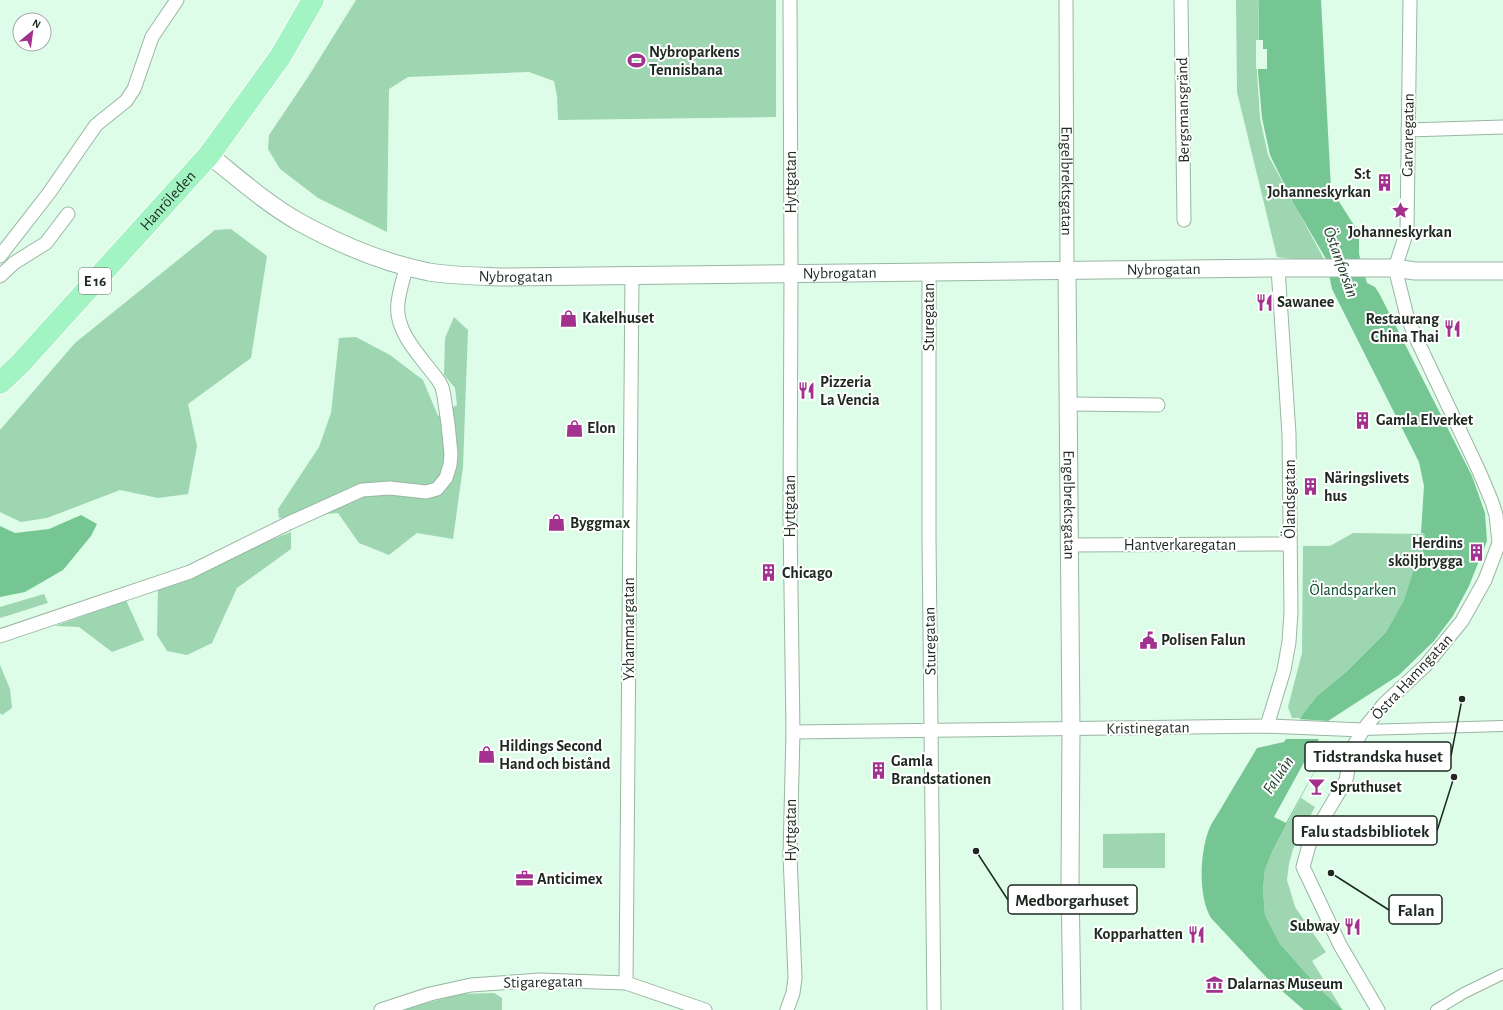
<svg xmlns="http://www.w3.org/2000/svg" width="1503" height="1010" viewBox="0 0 1503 1010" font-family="'Alegreya Sans',sans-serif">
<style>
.green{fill:#9dd6b1}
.water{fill:#76c694}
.pier{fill:#defde8}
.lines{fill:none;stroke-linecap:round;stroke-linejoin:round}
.pedestrian-casing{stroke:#99b6a2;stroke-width:12}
.minor-casing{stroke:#99b6a2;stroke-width:15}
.tertiary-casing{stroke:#99b6a2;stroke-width:19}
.trunk-casing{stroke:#fff;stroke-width:24}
.pedestrian{stroke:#fff;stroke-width:10}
.minor{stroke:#fff;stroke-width:13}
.tertiary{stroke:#fff;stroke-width:17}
.trunk{stroke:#a2f4c2;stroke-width:22}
.labels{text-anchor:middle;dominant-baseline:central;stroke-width:4;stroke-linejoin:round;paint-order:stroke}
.shield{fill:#fff;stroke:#616964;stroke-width:1}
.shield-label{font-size:15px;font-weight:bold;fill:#1d2921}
.poi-label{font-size:16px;font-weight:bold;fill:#1d2921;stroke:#fff;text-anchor:start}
.street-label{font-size:16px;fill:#1d2921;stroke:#fff}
.park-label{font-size:16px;fill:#064728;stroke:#fff}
.water-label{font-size:17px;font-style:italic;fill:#173925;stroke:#fff}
.leader{fill:none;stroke:#1d2921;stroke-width:1.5}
.callout-dot{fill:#1d2921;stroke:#fff;stroke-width:1.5}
.callout{fill:#fff;stroke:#1d2921;stroke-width:1.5}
.callout-label{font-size:17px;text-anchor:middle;font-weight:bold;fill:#1d2921}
</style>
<rect width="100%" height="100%" fill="#defde8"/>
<path class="green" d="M356 0H776V117L558 120 557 96 554 81 529 72 408 77 389 89 387 232 318 198 280 169 268 149 269 135 308 77Z
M1236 0H1259L1257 73 1260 118 1268 155 1326 263 1277 257 1237 92Z
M231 229 267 256 251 358 188 404 197 446 188 494 158 498 120 490 47 518 21 522 0 512V430L75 343 215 230Z
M454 317 468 330 463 467 453 539 417 533 389 555 359 543 338 513 279 518 278 509 319 447 331 413 339 338 356 337 390 355 423 380 438 416 457 405 455 388 444 375 445 338Z
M291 532V549L237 588 212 643 187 655 167 651 157 635 158 586Z
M1353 533 1425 534 1420 563H1416L1404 600 1386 632 1346 672 1317 696 1308 707 1301 718H1292L1288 707 1302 653 1303 546H1330Z
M44 594 48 603 0 618V607Z
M126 600 144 640 112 652 79 627 55 626Z
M0 665 10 689 12 708 2 715 0 713Z
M1301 798 1315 807 1293 849 1289 864 1287 880 1295 907 1326 952 1312 961 1342 1009 1323 992 1280 944 1265 915 1263 889 1265 869 1273 850Z
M1165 833V868H1103V834Z
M494 993 502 998V1010H402L459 994Z"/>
<path class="water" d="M1259 0H1321L1331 189 1359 233V254L1367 283 1375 287 1379 293 1472 476 1485 513 1487 541 1469 586 1453 616 1434 641 1399 675 1328 721 1318 741 1325 752 1273 850 1265 869 1263 889 1265 915 1280 944 1323 992 1343 1010H1304L1267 978 1211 918C1198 896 1200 855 1208 832 1211 823 1218 814 1223 805 1234 786 1246 767 1257 748L1284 742 1308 707 1317 696 1346 672 1386 632 1404 600 1416 562H1421L1425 534 1421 533 1424 486 1419 462 1332 289 1326 259 1294 204 1270 155 1262 118 1258 72Z
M81 515 97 524 91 536 63 570 25 592 0 597V526L15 533 49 529Z"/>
<path class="pier" d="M1256 40H1263V49H1267V69H1256Z
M1297 719 1329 721 1320 739H1284Z
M1307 757 1319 763 1286 823 1274 817Z"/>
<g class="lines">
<defs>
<path id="pedestrian" d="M1363 730 1503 726
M1436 1010 1464 993 1503 974"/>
<g id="minor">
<path id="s1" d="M1066 0 1067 271"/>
<path d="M1181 0 1184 220"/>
<path d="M1408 130 1503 127"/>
<path d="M0 256 49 193 96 125 126 101 134 89 152 37 177 0"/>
<path d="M929 272V538L934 1010"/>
<path d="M0 276 14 263 46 243 68 214"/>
<path d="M1068 404 1158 405"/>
<path d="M1070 545 1290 544"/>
<path d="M0 636 190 572 289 523 362 490 390 488 426 492 437 489 446 478 450 465 451 454 448 424 444 396 442 387 438 380C422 358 394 332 398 303 399 291 404 278 406 267"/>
<path d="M1267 726 1284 670 1289 642 1291 612 1289 434 1278 268"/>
<path d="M793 732 1267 726 1363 730"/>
<path d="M626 983 632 275"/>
<path d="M381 1010 430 994 471 985 540 980 626 983 705 1010"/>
<path d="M787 1010 793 993 795 978 790 855 793 732 790 519 791 274 790 0"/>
<path d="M1378 1010 1340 945 1303 867 1309 845 1323 819 1346 780 1352 749 1363 730 1384 704 1426 665 1462 621 1485 580 1499 543 1496 515 1492 502 1479 471 1416 338 1407 316 1395 268 1407 231 1410 0"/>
</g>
<g id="tertiary">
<path id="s2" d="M209 155C238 178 267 204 299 222 339 244 383 263 429 272 453 276 479 276 504 277L1278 268H1395L1415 271H1503"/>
<path id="s3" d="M1067 271 1071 729 1070 882 1072 1010"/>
</g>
<g id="trunk">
<path id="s4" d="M0 383 20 364 209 155 280 57 313 0"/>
</g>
</defs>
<use href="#pedestrian" class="pedestrian-casing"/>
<use href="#minor" class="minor-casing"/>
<use href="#tertiary" class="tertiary-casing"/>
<use href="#trunk" class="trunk-casing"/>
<use href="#pedestrian" class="pedestrian"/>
<use href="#minor" class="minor"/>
<use href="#tertiary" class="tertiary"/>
<use href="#trunk" class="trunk"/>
</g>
<defs>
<symbol id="stadium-bare" viewBox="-9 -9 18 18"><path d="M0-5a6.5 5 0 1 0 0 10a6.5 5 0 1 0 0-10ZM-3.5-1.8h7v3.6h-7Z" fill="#a2328e" stroke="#fff" stroke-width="2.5" paint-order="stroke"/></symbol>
<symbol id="building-bare" viewBox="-9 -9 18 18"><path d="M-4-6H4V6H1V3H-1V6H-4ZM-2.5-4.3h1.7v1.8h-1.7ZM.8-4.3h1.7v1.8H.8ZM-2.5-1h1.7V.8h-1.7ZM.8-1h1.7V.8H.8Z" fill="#a2328e" stroke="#fff" stroke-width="2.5" paint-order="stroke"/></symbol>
<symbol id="sight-bare" viewBox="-9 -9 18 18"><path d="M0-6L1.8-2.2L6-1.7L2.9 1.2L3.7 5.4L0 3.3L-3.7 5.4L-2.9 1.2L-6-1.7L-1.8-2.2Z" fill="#a2328e" stroke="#fff" stroke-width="2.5" paint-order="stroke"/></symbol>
<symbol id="restaurant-bare" viewBox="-9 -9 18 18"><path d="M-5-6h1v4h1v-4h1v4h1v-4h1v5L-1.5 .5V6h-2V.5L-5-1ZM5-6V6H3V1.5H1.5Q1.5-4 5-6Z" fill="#a2328e" stroke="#fff" stroke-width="2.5" paint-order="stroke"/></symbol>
<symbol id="shop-bare" viewBox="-9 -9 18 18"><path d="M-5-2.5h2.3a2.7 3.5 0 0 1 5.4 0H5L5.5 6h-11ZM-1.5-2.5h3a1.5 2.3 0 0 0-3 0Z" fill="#a2328e" stroke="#fff" stroke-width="2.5" paint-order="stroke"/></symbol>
<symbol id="civic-bare" viewBox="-9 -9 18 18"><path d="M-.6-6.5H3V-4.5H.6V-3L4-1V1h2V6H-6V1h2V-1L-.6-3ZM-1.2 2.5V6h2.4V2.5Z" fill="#a2328e" stroke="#fff" stroke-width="2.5" paint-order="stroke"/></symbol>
<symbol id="bar-bare" viewBox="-9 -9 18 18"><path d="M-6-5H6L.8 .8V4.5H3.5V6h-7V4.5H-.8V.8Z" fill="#a2328e" stroke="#fff" stroke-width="2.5" paint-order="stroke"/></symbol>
<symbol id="office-bare" viewBox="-9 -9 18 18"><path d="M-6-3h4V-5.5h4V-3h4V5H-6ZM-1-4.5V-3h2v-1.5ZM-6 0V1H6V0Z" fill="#a2328e" stroke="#fff" stroke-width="2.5" paint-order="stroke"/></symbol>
<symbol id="museum-bare" viewBox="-9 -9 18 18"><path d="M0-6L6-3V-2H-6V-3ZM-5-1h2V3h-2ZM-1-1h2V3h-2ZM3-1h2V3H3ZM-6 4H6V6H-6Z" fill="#a2328e" stroke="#fff" stroke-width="2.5" paint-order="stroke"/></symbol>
</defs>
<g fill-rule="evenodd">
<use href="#stadium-bare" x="624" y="48" width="25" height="25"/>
<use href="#building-bare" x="1372" y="170" width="25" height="25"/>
<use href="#sight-bare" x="1388" y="198" width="25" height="25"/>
<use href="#restaurant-bare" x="1252" y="290" width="25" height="25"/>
<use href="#shop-bare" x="556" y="306" width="25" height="25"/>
<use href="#restaurant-bare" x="1440" y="316" width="25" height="25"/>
<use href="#restaurant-bare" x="794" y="378" width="25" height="25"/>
<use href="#building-bare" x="1350" y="408" width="25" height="25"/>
<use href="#shop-bare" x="562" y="416" width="25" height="25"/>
<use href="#building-bare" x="1298" y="474" width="25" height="25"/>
<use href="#shop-bare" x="544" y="510" width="25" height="25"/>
<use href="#building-bare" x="1464" y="540" width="25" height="25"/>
<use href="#building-bare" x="756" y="560" width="25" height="25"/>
<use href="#civic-bare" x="1136" y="628" width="25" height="25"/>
<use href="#shop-bare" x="474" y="742" width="25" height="25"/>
<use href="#building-bare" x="866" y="758" width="25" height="25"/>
<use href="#bar-bare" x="1304" y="774" width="25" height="25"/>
<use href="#office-bare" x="512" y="866" width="25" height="25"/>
<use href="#restaurant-bare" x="1340" y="914" width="25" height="25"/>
<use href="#restaurant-bare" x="1184" y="922" width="25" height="25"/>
<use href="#museum-bare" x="1202" y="972" width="25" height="25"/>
</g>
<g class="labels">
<rect class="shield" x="79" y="268" width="32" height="26" rx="3"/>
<g class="shield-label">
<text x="95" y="281">E 16</text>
</g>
<g class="poi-label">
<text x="649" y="52">Nybroparkens<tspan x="649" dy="18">Tennisbana</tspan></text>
<text x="1371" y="174" text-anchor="end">S:t<tspan x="1371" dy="18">Johanneskyrkan</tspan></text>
<text x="1400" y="232" text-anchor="middle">Johanneskyrkan</text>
<text x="1277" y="302">Sawanee</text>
<text x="582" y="318">Kakelhuset</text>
<text x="1439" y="319" text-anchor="end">Restaurang<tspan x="1439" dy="18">China Thai</tspan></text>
<text x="820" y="382">Pizzeria<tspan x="820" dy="18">La Vencia</tspan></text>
<text x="1376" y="420">Gamla Elverket</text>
<text x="587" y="428">Elon</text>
<text x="1324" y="478">Näringslivets<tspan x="1324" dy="18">hus</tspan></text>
<text x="570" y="523">Byggmax</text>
<text x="1463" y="543" text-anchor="end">Herdins<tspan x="1463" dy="18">sköljbrygga</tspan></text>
<text x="782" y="573">Chicago</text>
<text x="1161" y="640">Polisen Falun</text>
<text x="499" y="746">Hildings Second<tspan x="499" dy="18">Hand och bistånd</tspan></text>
<text x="891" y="761">Gamla<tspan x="891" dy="18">Brandstationen</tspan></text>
<text x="1330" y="787">Spruthuset</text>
<text x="537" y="879">Anticimex</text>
<text x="1340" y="926" text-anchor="end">Subway</text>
<text x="1183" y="934" text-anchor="end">Kopparhatten</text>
<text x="1227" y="984">Dalarnas Museum</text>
</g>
<g class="street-label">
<text transform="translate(1183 110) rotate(-91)">Bergsmansgränd</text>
<text transform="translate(1408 135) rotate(-89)">Garvaregatan</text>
<text stroke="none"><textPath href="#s1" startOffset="181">Engelbrektsgatan</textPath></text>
<text transform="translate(791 182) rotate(-90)">Hyttgatan</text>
<text stroke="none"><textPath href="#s4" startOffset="248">Hanröleden</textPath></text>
<text stroke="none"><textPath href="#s2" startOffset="987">Nybrogatan</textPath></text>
<text stroke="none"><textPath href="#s2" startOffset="663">Nybrogatan</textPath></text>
<text stroke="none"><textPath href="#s2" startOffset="339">Nybrogatan</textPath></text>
<text transform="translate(929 317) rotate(-90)">Sturegatan</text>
<text transform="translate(1290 499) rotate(-90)">Ölandsgatan</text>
<text stroke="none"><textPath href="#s3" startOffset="234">Engelbrektsgatan</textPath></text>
<text transform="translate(790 506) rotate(-90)">Hyttgatan</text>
<text x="1180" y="545">Hantverkaregatan</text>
<text transform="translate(629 629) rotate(-90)">Yxhammargatan</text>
<text transform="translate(930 641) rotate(-91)">Sturegatan</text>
<text transform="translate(1412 677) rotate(-47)">Östra Hamngatan</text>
<text transform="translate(1148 728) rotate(-1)">Kristinegatan</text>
<text transform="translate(791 830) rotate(-90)">Hyttgatan</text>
<text transform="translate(543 982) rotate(-1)">Stigaregatan</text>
</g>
<g class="park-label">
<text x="1353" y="590">Ölandsparken</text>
</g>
<g class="water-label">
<text transform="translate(1341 262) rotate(70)">Östanforsån</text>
<text transform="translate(1278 775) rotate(-56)">Faluån</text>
</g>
</g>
<path class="leader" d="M1462 699L1451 756M1454 777L1437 831M976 851L1008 900M1331 873L1389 910"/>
<g class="callout-dot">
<circle cx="1462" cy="699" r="4"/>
<circle cx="1454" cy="777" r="4"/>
<circle cx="976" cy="851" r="4"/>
<circle cx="1331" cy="873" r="4"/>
</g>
<g class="callout">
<rect x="1305" y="742" width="146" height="29" rx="4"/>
<rect x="1293" y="816" width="144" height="29" rx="4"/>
<rect x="1008" y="885" width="129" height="29" rx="4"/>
<rect x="1389" y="895" width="53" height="29" rx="4"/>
</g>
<g class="callout-label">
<text x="1378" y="762">Tidstrandska huset</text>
<text x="1365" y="837">Falu stadsbibliotek</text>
<text x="1072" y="906">Medborgarhuset</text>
<text x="1416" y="916">Falan</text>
</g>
<g transform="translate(32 32) rotate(29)"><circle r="19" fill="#ffffff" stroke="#a5a9a6"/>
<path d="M0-3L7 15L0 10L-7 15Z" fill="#a2328e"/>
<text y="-6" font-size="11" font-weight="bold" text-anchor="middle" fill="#1d2921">N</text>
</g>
</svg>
